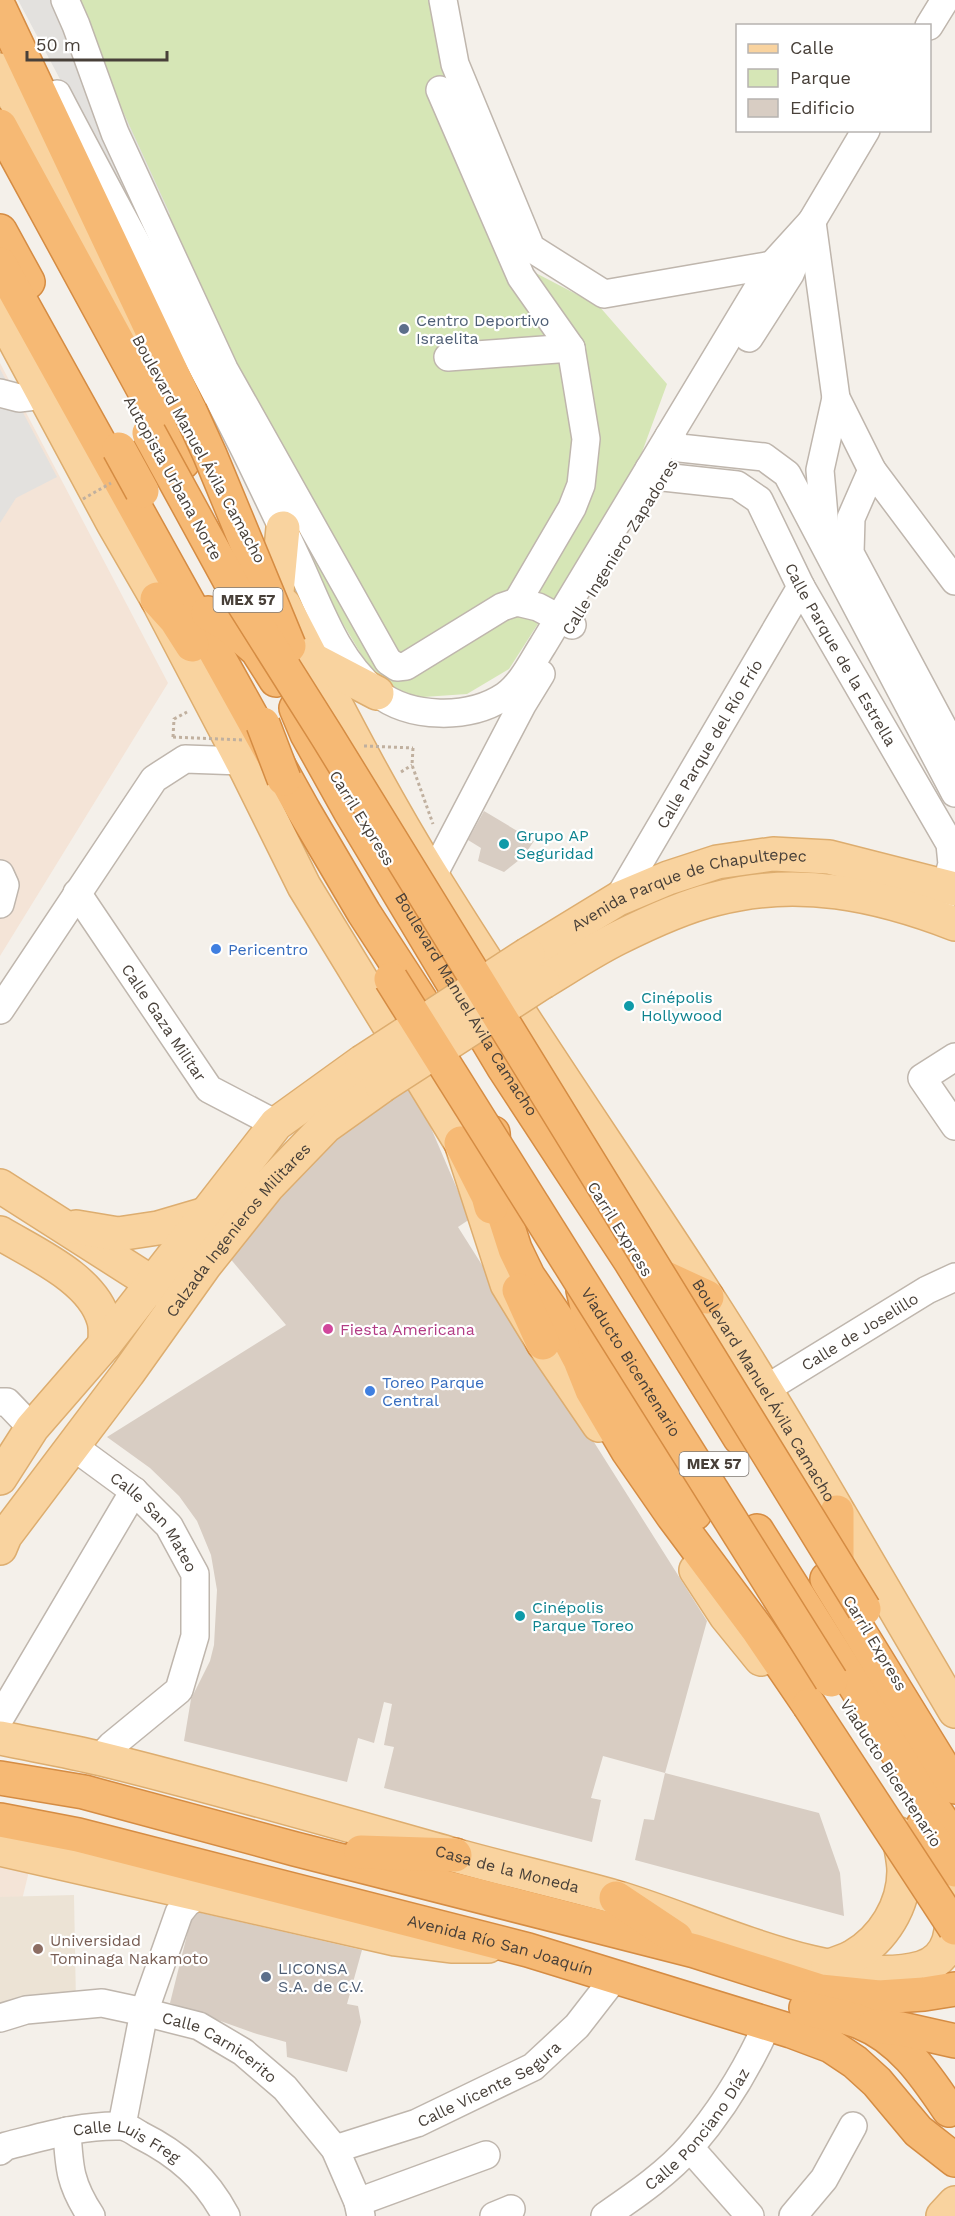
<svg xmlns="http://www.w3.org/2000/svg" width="955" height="2216" viewBox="0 0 955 2216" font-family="'Work Sans',sans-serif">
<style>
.commercial{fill:#f4e4d7}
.education{fill:#ece3d5}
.green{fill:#d6e6b6}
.parking{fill:#e3e1de}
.building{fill:#d8cdc3}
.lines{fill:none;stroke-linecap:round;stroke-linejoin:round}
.minor-casing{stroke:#bfb6ad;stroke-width:30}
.major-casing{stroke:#ddad6f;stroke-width:36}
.highway-casing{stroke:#d58c43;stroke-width:36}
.path{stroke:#c0b09f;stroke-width:3;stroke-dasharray:3 3;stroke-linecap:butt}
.minor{stroke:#fff;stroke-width:27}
.major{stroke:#f9d39f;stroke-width:33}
.highway{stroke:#f6b974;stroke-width:33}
.major-bridge-casing{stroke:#ddad6f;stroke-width:36;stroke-linecap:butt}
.highway-bridge-casing{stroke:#d58c43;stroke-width:36;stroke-linecap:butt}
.path-bridge{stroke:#c0b09f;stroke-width:3;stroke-dasharray:3 3;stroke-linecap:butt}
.major-bridge{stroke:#f9d39f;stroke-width:33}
.highway-bridge{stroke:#f6b974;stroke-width:33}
.service-dot{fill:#5c6f8a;stroke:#fff;stroke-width:2}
.culture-dot{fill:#0f9aa8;stroke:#fff;stroke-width:2}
.shop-dot{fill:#3f7fe0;stroke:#fff;stroke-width:2}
.hotel-dot{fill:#d1479c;stroke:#fff;stroke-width:2}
.education-dot{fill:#8d6e63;stroke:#fff;stroke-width:2}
.labels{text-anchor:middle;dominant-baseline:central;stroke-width:4.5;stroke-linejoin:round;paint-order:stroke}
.shield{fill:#fff;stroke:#7f7974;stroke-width:1.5}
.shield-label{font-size:15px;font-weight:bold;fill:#484039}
.service-label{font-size:16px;fill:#4e5e75;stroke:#fff;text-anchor:start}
.street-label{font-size:16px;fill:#484039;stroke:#fff}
.culture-label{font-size:16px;fill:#0d838f;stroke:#fff;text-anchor:start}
.shop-label{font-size:16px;fill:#366cbe;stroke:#fff;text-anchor:start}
.hotel-label{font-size:16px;fill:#b23c85;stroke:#fff;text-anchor:start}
.education-label{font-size:16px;fill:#785e54;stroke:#fff;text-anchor:start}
</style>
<rect width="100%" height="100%" fill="#f4f0ea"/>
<path class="commercial" d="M0 363 168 683 0 956Z
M0 1858 30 1867 20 1908 0 1906Z"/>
<path class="education" d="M74 1895 76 2002 0 2003V1897Z"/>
<path class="green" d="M20 0H434L530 270 599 306 667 384 634 474 509 669 467 694 409 698 370 669 300 552 268 484Z"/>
<path class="parking" d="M18 0H72L170 214 139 228Z
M0 369 57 477 16 498 0 523Z"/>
<path class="building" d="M484 811 534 841 523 857 504 872 478 861 481 848 468 840Z
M410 1079 470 1219 458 1227 707 1621 665 1773 819 1813 840 1873 844 1916 635 1860 644 1819 654 1820 665 1773 603 1756 591 1798 601 1800 592 1842 384 1788 394 1747 384 1745 392 1704 384 1702 374 1743 358 1738 347 1782 184 1741 191 1699 210 1661 214 1645 217 1590 211 1555 197 1521 179 1496 150 1468 107 1437 286 1325 228 1256 326 1136Z
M193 1911 362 1950 347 2004 358 2006 361 2022 347 2072 287 2057 286 2042 257 2034 170 2003Z"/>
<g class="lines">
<defs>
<g id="minor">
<path d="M65 0 76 25 115 133 224 369 388 661 397 667 406 666 502 607 517 602 538 607 572 625"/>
<path d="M443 0 455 64 531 248 604 294 772 265"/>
<path d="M929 26 945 0"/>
<path d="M440 90 521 277 571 348 586 439 581 485 572 508 517 602"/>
<path d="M57 94C119 213 185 330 245 450 263 487 281 524 298 561 319 606 336 659 376 692 410 719 469 720 505 696 522 684 532 662 543 645L772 265 812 221"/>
<path d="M812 222 836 398 872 470 955 581"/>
<path d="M749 338 790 274 812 221 866 130"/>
<path d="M448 357 571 348"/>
<path d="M0 393 19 398 44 395"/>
<path d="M669 436 680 448 764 457 787 474 955 793"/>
<path id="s1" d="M649 469 663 477 737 485 759 500 801 587 950 844 952 864 940 906"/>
<path d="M872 470 851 518 850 553 947 735 954 776"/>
<path d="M826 539 820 470 836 398"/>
<path d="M0 874 5 885 0 904"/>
<path d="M432 877 522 705 541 674"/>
<path id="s2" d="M77 893 209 1089 276 1124"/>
<path id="s3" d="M618 899 801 587"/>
<path d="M0 1010 154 779 185 759 242 761"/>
<path d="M955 1057 922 1078 955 1126"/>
<path id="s4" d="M766 1389 927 1290 955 1277"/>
<path d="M0 1402H7L32 1428"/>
<path id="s5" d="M74 1447 134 1491 169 1526 195 1574V1636L179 1690 112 1745 100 1758"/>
<path d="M0 1718 134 1491"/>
<path id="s6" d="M0 2018 26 2010 102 2003 144 2012 199 2026 243 2052 285 2088 335 2149 358 2202 361 2216"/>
<path d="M122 2125 144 2012 179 1913 187 1903 199 1895"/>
<path d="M67 2131C69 2168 70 2184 91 2216"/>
<path d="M690 2148 750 2216"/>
<path id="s7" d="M335 2149 417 2123 533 2067 577 2026 615 1977"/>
<path id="s8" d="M0 2151 6 2146C43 2137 81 2125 120 2126 126 2126 134 2131 140 2135 178 2154 206 2178 226 2216"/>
<path d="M358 2202 486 2155"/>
<path d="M494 2216 511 2209"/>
<path id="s9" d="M605 2216C634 2196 668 2173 691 2146 723 2109 747 2069 767 2025"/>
<path d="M793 2216 824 2179 853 2126"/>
</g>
<g id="major">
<path d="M0 70 151 363"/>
<path d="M0 313 113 523 157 599 242 761 304 886 461 1143 507 1284 543 1343 599 1425"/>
<path d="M277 592 283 528"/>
<path id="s10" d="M284 605C332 697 379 791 434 879 522 1021 617 1158 708 1298 795 1433 873 1573 955 1711"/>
<path d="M312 659 377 693"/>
<path id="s11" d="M528 954 618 899 668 878 717 862 773 854 829 857 955 889"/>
<path d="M543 982C568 967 592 951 618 938 648 923 682 907 715 899 798 877 877 894 955 924"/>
<path d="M0 1186 171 1295"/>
<path d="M76 1227 118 1234 158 1228 209 1213"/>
<path d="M0 1233C35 1254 93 1279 104 1321 106 1328 105 1337 105 1344"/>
<path d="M0 1478 32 1428 105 1344 276 1124 362 1062"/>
<path id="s12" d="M0 1548 5 1536 128 1373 205 1265 268 1186 326 1126 382 1086"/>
<path d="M696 1570 726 1616 761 1659"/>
<path id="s13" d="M0 1738C34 1745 69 1751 102 1759 220 1788 337 1822 454 1855 507 1870 562 1882 615 1897 698 1921 837 1991 921 1968 952 1959 955 1927 949 1900"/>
<path d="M0 1849 395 1939 451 1946H488"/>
<path d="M828 1967C836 1963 846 1961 854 1956 883 1939 904 1906 904 1871 904 1859 900 1846 899 1834"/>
<path d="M943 2216 955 2203"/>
</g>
<g id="highway">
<path d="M0 9 190 411"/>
<path d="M0 126 183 462"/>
<path d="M0 231 28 282"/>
<path d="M0 264 304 811 364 913 421 1001"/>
<path d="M157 599 176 620 192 645"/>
<path d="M208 613 228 625 257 650 276 680"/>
<path id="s14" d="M296 708 307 734 350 811 504 1068 631 1262 740 1438"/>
<path d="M493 1133 497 1193 515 1249 528 1276 562 1326 580 1360 592 1390 628 1451 673 1516 758 1630 809 1705"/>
<path d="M461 1143 488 1196 491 1207"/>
<path d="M644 1268 707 1297"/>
<path d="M519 1290 543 1343"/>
<path d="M583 1290 596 1344 695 1513"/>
<path d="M757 1531 919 1787 955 1840"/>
<path d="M827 1579 955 1787"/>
<path d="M837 1579V1512"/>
<path d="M0 1778 84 1792 295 1849 695 1951 820 1991 879 1997 924 1994 955 1989"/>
<path id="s15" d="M0 1820 78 1835 528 1950 791 2031 831 2046 855 2062 877 2082 918 2131 955 2160"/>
<path d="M923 1826 955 1870"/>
<path d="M361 1852 455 1855"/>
<path d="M616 1898 676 1938"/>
<path d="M806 2008C824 2014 843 2015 860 2022 901 2038 926 2076 949 2110"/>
<path d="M874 2026 902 2029 955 2041"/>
</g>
</defs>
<use href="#minor" class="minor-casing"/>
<use href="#major" class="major-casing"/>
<use href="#highway" class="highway-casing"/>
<path class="path" d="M173 737 174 719 187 712
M413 748 412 765 433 824
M401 772 412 765"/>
<use href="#minor" class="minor"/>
<use href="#major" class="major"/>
<use href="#highway" class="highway"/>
<defs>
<path id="major-bridge" d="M362 1062 528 954
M382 1086 543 982"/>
<g id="highway-bridge">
<path d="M190 411 210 455 289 646"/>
<path d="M149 433 235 590 327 736 864 1609"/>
<path d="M119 449 142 491"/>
<path d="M263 724 284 779"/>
<path id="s16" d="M391 979 831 1680"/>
<path d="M809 1705 955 1928"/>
</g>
</defs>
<use href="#major-bridge" class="major-bridge-casing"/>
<use href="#highway-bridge" class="highway-bridge-casing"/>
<path class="path-bridge" d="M83 499 111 483
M173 737 243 740
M364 746 413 748"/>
<use href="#major-bridge" class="major-bridge"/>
<use href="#highway-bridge" class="highway-bridge"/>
</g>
<g class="service-dot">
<circle cx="404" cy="329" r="6"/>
<circle cx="266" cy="1977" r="6"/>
</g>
<g class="culture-dot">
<circle cx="504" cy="844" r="6"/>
<circle cx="629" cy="1006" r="6"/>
<circle cx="520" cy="1616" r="6"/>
</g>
<g class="shop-dot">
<circle cx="216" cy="949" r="6"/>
<circle cx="370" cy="1391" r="6"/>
</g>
<circle class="hotel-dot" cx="328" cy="1329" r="6"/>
<circle class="education-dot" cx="38" cy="1949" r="6"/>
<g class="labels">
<g class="shield">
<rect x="213.5" y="588" width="69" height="24" rx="4.5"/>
<rect x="679.5" y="1452" width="69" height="24" rx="4.5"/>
</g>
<g class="shield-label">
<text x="248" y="600">MEX 57</text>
<text x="714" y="1464">MEX 57</text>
</g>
<g class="service-label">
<text x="416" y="320">Centro Deportivo<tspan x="416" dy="18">Israelita</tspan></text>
<text x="278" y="1968">LICONSA<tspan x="278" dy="18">S.A. de C.V.</tspan></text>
</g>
<g class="street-label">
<text transform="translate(199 449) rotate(61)">Boulevard Manuel Ávila Camacho</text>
<text transform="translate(173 478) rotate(61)">Autopista Urbana Norte</text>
<text transform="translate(620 547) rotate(-58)">Calle Ingeniero Zapadores</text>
<text stroke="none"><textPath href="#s1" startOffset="292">Calle Parque de la Estrella</textPath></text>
<text stroke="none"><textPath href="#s3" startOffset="180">Calle Parque del Río Frío</textPath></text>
<text transform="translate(362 818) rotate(58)">Carril Express</text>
<text stroke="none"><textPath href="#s11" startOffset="177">Avenida Parque de Chapultepec</textPath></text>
<text stroke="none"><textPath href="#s14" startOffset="342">Boulevard Manuel Ávila Camacho</textPath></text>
<text stroke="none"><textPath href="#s2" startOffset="156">Calle Gaza Militar</textPath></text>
<text transform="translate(620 1229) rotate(58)">Carril Express</text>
<text stroke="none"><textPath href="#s12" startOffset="398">Calzada Ingenieros Militares</textPath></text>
<text stroke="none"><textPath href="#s4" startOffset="110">Calle de Joselillo</textPath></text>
<text stroke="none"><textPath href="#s16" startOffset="452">Viaducto Bicentenario</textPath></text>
<text stroke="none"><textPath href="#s10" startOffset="921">Boulevard Manuel Ávila Camacho</textPath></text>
<text stroke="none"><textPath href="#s5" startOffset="111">Calle San Mateo</textPath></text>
<text transform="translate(875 1643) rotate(59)">Carril Express</text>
<text transform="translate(891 1773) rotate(57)">Viaducto Bicentenario</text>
<text stroke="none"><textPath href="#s13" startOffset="524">Casa de la Moneda</textPath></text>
<text stroke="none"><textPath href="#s15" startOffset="516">Avenida Río San Joaquín</textPath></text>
<text stroke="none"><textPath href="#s6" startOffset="231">Calle Carnicerito</textPath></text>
<text stroke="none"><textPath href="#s7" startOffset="168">Calle Vicente Segura</textPath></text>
<text stroke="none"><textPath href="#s9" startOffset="128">Calle Ponciano Díaz</textPath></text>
<text stroke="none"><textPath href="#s8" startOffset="134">Calle Luis Freg</textPath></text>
</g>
<g class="culture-label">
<text x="516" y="835">Grupo AP<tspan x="516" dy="18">Seguridad</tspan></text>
<text x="641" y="997">Cinépolis<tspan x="641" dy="18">Hollywood</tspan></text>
<text x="532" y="1607">Cinépolis<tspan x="532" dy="18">Parque Toreo</tspan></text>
</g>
<g class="shop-label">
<text x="228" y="949">Pericentro</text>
<text x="382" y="1382">Toreo Parque<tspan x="382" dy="18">Central</tspan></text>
</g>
<g class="hotel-label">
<text x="340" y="1329">Fiesta Americana</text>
</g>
<g class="education-label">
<text x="50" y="1940">Universidad<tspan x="50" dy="18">Tominaga Nakamoto</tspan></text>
</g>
</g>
<rect x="736" y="24" width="195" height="108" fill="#ffffff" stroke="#b6b3b0" stroke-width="1.5"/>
<rect x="748" y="44" width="30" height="9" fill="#f9d39f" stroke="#b6b3b0" stroke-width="1.5"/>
<text x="790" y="54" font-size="18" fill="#484039">Calle</text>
<rect x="748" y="69" width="30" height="18" fill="#d6e6b6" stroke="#b6b3b0" stroke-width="1.5"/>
<text x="790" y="84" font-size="18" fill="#484039">Parque</text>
<rect x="748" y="99" width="30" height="18" fill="#d8cdc3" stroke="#b6b3b0" stroke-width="1.5"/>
<text x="790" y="114" font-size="18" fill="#484039">Edificio</text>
<path d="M27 51v9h140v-9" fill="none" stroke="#484039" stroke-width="3"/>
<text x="36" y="51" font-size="18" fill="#484039" stroke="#ffffff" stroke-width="4.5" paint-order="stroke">50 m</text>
</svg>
